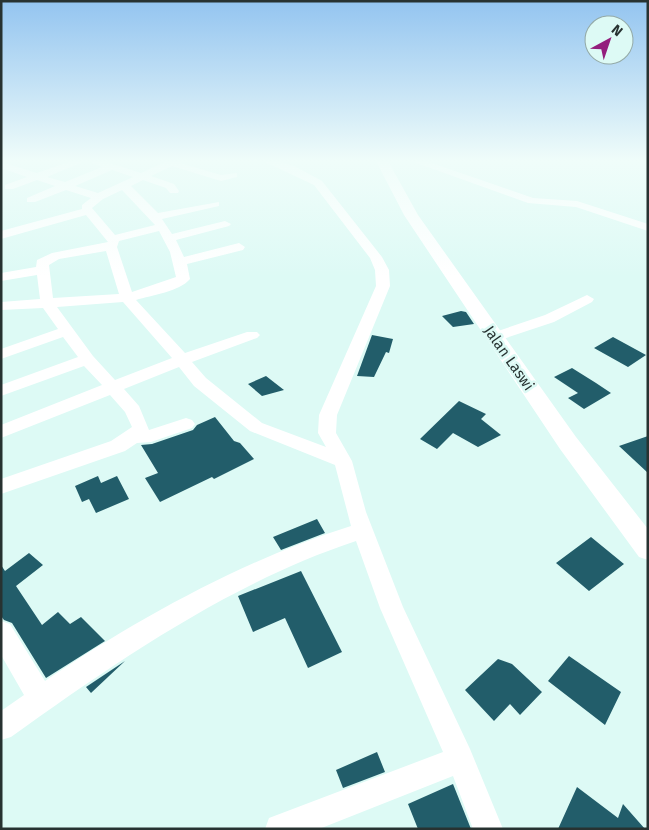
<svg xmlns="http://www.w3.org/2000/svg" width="649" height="830" viewBox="0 0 649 830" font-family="'Fira Sans',sans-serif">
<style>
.building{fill:#225d6a}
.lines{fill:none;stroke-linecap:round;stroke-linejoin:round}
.minor{fill:#fff;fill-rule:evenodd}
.tertiary{fill:#fff;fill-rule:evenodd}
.labels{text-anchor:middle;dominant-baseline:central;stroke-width:5;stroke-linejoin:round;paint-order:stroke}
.street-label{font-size:15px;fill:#273231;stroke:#ddfaf5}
</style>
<rect width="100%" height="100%" fill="#ddfaf5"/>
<path class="building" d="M461 311 466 312 474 324 453 327 442 316Z
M372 335 393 339 389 353 386 352 374 377 357 376Z
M613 337 646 355 628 367 594 348Z
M572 368 596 383 611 393 584 409 568 398 578 393 554 377Z
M266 376 284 390 262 396 248 384Z
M459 401 486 414 481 419 501 435 478 447 453 433 437 449 420 439Z
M215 417 234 441 240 443 254 459 214 479 212 477 160 502 145 478 158 473 141 445 152 444 193 430 197 425Z
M648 436V473L619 446Z
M98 476 101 483 117 476 129 499 96 513 89 499 82 502 75 486Z
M317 519 325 533 281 550 273 537Z
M591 537 624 564 589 591 556 563Z
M29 553 43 565 16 586 42 625 58 612 70 624 81 617 105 641 46 678 12 623 4 620 1 616V565L5 571Z
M301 571 342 652 308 668 285 618 253 632 238 596Z
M569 656 621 692 605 725 548 681Z
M498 659 512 664 542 692 520 715 510 704 494 721 465 690Z
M125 661 91 693 86 687Z
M377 752 385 772 343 788 336 770Z
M453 784 471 829H418L408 804Z
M577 787 618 818 623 804 645 829H558Z"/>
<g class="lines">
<path class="minor" d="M71 161H85L47 177 65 182 102 167 88 161H103L141 173 167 161H181L180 163 221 175 237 173V177L221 181 172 166 151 176 174 184 179 191 178 193H170L166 188 143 180 131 186 158 213 219 202V206L162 219 172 234 225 221 231 224 229 226 176 240 184 257 239 243 245 247 243 250 187 264 190 279C179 292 152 295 136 300L185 353 247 332H257L260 335 257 338 192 362 206 378 262 423 326 447 318 433 319 415 376 286 375 270 370 258 314 185 263 161H278L296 167 322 181 382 257 389 270 390 286 337 415 336 433 352 461 366 512 403 607 470 749 503 829H473L453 776 319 829H265L269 818 443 752 380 608 356 541C232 582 117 661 11 737L1 740V711L24 695 1 655V621L10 624 45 681C137 619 245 559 351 526L335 465 250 431 194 386 179 367 124 389 139 406 149 430 186 418 192 420 195 424 192 428 151 442 137 443 125 451 1 494V479L111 441 132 427 125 412 110 395 1 438V425L102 385 84 366 1 396V385L78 357 63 337 1 359V349L58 329 43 308 1 310V302L40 299 37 275 1 281V273L36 267 37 260 52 253 108 242 86 215 1 239V231L82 209V205L91 198 66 190 35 202H27V198L55 186 37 180 13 189H5V185L27 177 1 168V162L37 173ZM112 170 133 177 98 193 75 186ZM122 190 155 225 115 235 92 208 103 199ZM159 231 170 252 176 277 132 292 117 247 119 241ZM106 251 119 294 53 298 49 265 59 259ZM123 302 172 358 115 380 93 356 57 307Z
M411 161H426L533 198 577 201 648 224V231L576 207 528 203Z
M587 295 594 299 592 302 554 322 494 342 486 337 489 334 545 315Z"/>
<path class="tertiary" d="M376 161H388L418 215 576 437 648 529V560L639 557 560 449 404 215Z"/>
</g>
<linearGradient id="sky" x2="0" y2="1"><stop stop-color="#93c4f0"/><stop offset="0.58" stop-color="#f0fdfa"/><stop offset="1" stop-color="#f0fdfa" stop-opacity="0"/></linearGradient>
<rect width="649" height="277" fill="url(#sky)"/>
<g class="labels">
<g class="street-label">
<text transform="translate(509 358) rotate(55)">Jalan Laswi</text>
</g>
</g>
<rect width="649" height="830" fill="none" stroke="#273231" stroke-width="5"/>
<g transform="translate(609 40) rotate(40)"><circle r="24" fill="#ddfaf5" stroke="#94aaa7"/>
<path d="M0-4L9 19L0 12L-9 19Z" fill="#931e7d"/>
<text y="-8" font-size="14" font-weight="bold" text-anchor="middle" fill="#273231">N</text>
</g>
</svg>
